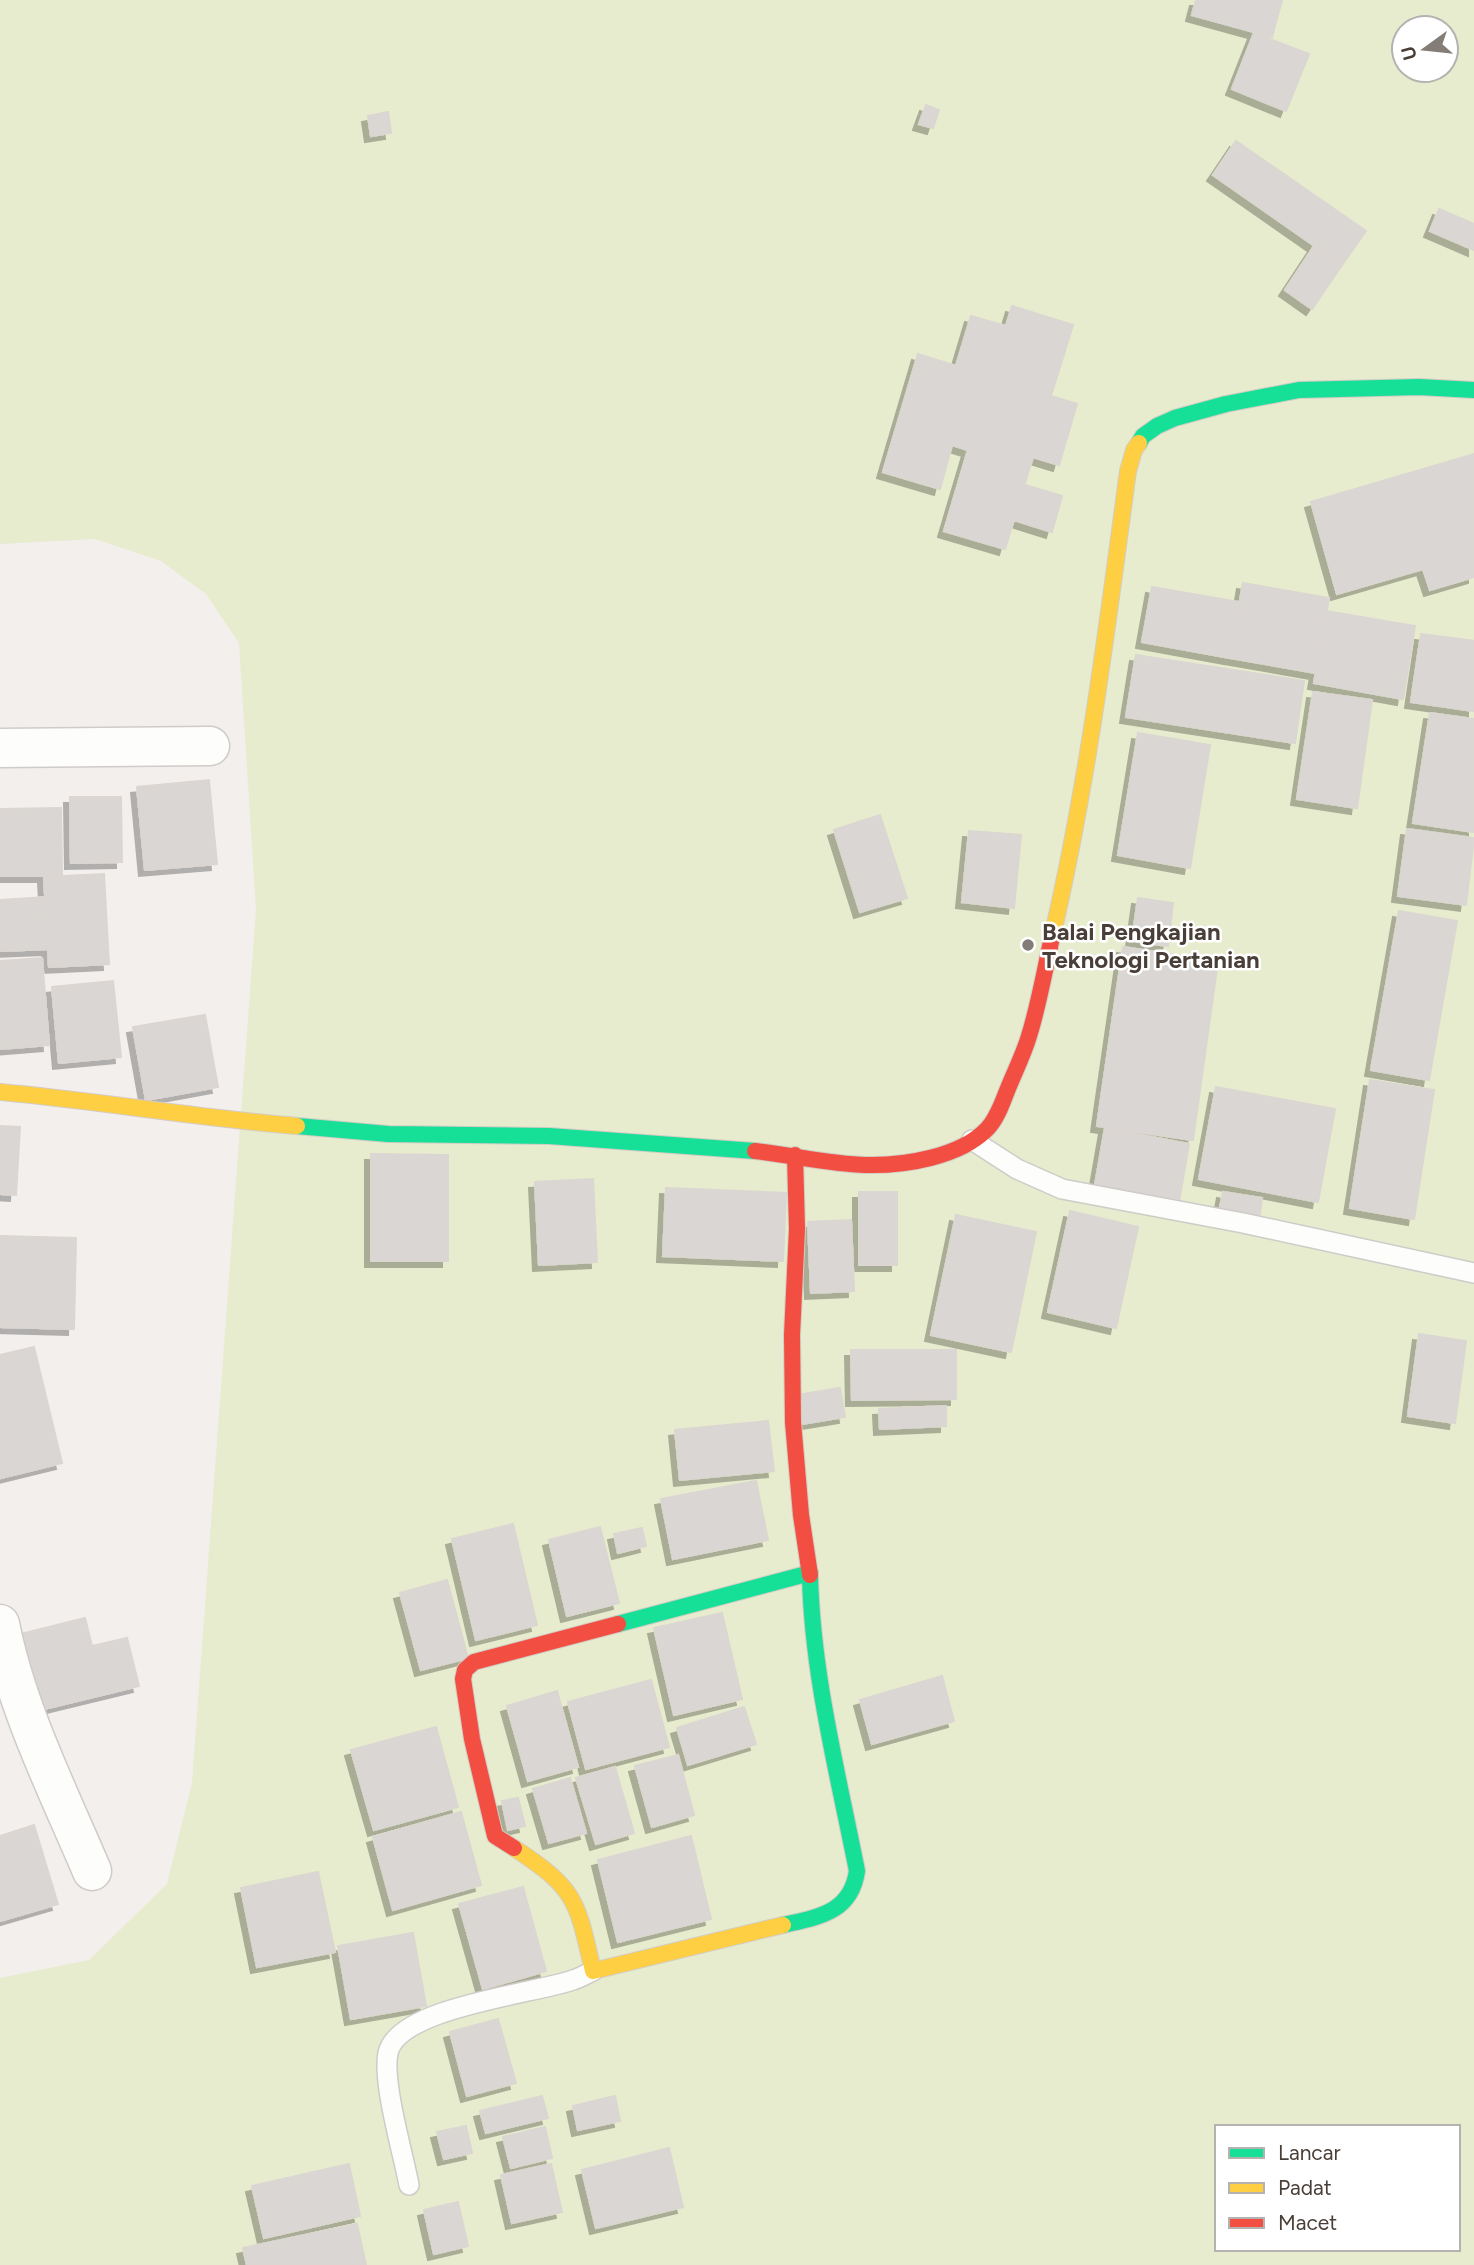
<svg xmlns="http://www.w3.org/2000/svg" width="1474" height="2265" viewBox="0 0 1474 2265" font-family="Figtree,sans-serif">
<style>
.green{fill:#e6eccd;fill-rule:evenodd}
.building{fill:#dad6d4;stroke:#dbd6d2;stroke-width:2;filter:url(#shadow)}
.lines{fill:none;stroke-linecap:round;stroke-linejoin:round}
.lane-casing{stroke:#cfcbc9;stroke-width:22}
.street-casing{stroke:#cfcbc9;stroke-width:41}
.fast-casing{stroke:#d3ccc5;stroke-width:18}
.slow-casing{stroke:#d3ccc5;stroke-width:18}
.jam-casing{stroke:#d3ccc5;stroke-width:18}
.lane{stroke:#fdfdfc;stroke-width:19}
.street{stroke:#fdfdfc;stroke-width:38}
.fast{stroke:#16e098;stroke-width:16}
.slow{stroke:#ffcf43;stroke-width:16}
.jam{stroke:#f24e42;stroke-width:16}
.poi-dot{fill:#847d77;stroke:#fff;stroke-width:2.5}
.labels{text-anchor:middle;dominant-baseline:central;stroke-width:5;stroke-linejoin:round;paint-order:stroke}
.poi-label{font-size:24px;font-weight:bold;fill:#493f38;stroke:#fff;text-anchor:start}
</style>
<defs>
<filter id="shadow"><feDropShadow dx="-6" dy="6" stdDeviation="0" flood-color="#0004"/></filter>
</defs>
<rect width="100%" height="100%" fill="#f2efed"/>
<path class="green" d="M0 0H1474V2265H0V1978L89 1960 167 1884 192 1783 256 909 239 643 206 594 161 561 95 539 0 544ZM1404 28H1446V70H1404ZM1217 2127H1458V2249H1217Z"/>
<path class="building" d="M1196 0H1282L1272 37 1192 15Z
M1254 33 1309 54 1286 111 1232 89Z
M926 105 939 110 933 128 919 124Z
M388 112 391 133 371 136 368 116Z
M1236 141 1366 231 1342 265 1213 175Z
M1439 209 1474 224V250L1430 231Z
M1314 246 1342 265 1312 309 1285 290Z
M1012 306 1073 325 1051 396 1077 404 1059 465 1033 457 1005 549 944 531 968 450 952 445 940 489 883 472 918 354 956 366 971 316 1006 326Z
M1474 454V577L1430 590 1423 569 1337 594 1311 502Z
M1025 485 1062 496 1052 532 1014 520Z
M1243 583 1329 598 1316 673 1230 658Z
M1152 587 1239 602 1230 658 1142 642Z
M1326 611 1415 626 1403 699 1314 683Z
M1421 634 1474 641V711L1411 702Z
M1136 655 1304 681 1295 743 1126 717Z
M1313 692 1372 700 1357 808 1297 799Z
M1430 713 1474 719V832L1413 823Z
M1138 733 1210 745 1190 868 1118 855Z
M209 780 217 864 145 870 137 787Z
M70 797H121L122 862 71 863Z
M61 808 62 876H0V809Z
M880 815 907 898 860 912 834 830Z
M1407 829 1474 838 1466 905 1398 896Z
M969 831 1021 835 1014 908 962 902Z
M104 874 109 964 49 967 44 877Z
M46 897 49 949 0 951V900Z
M1138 898 1173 903 1168 946 1132 941Z
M1399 911 1457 921 1429 1080 1371 1070Z
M1123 947 1218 961 1193 1140 1097 1126Z
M42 958 49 1045 0 1049V961Z
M113 981 121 1057 59 1063 52 987Z
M205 1015 218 1087 146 1100 133 1027Z
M1370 1080 1434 1090 1414 1219 1350 1208Z
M1216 1087 1335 1109 1318 1202 1199 1179Z
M0 1126 20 1127 16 1195 0 1194Z
M1105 1128 1189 1144 1179 1202 1095 1185Z
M371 1154 448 1155V1261H371Z
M593 1179 597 1262 539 1265 535 1182Z
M666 1188 786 1193 783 1261 663 1256Z
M859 1192H897V1265H859Z
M1223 1192 1262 1198 1259 1220 1219 1213Z
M1070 1211 1138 1227 1116 1328 1048 1312Z
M956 1215 1036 1232 1011 1352 931 1335Z
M851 1220 854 1291 811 1293 808 1222Z
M0 1236 76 1238 74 1329 0 1327Z
M1419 1334 1466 1341 1455 1423 1408 1416Z
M34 1347 62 1463 1 1478 0 1355Z
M851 1350H956V1399L852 1400Z
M840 1388 845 1417 801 1424 797 1395Z
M946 1406V1426L880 1429 879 1409Z
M768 1421 774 1471 680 1480 675 1430Z
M756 1481 768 1540 673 1559 661 1499Z
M513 1524 537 1625 476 1640 452 1539Z
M600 1527 619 1603 567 1616 549 1540Z
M642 1528 646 1546 618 1553 614 1534Z
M447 1580 468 1658 421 1670 400 1593Z
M722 1613 742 1699 674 1715 654 1628Z
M85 1618 92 1646 127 1638 139 1686 40 1710 21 1634Z
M942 1676 954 1721 872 1744 860 1700Z
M651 1680 669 1747 586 1769 568 1702Z
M557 1691 578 1767 528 1781 507 1706Z
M744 1707 756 1744 688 1765 677 1728Z
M436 1727 458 1807 374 1830 351 1750Z
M678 1755 694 1815 652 1827 635 1766Z
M615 1767 634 1833 596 1844 576 1778Z
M570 1778 586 1833 549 1843 533 1789Z
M518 1798 525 1826 508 1830 502 1801Z
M461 1812 481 1885 393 1910 373 1837Z
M34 1825 58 1904 0 1921V1836Z
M691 1836 711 1919 618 1942 598 1860Z
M318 1872 335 1952 257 1967 241 1888Z
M523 1887 546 1971 483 1989 459 1904Z
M413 1933 426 2006 351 2019 338 1946Z
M498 2019 516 2083 467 2096 450 2032Z
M542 2096 548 2118 486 2133 480 2111Z
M615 2096 620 2121 578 2130 573 2106Z
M466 2126 472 2153 444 2159 437 2132Z
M545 2127 552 2158 511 2168 503 2137Z
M669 2148 683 2207 596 2228 582 2170Z
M349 2164 360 2216 264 2238 252 2186Z
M551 2164 562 2212 512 2223 501 2175Z
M458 2202 468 2246 434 2254 424 2210Z
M357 2224 366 2265H247L243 2248Z"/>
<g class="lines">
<defs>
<path id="lane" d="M972 1140 1017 1169 1062 1189 1243 1223 1474 1273
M409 2185C403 2153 382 2082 388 2053 398 2007 534 1994 573 1980 580 1978 586 1974 593 1971"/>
<path id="street" d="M0 748 210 746
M0 1624C17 1710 58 1791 92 1871"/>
<path id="fast" d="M1139 443 1143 436 1157 426 1175 418 1226 404 1299 390 1419 387 1474 390
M297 1126 388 1134 549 1136 755 1151
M618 1624 810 1573
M783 1925C818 1917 851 1913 857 1871 838 1774 812 1674 810 1575"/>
<path id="slow" d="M1052 937C1088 783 1107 627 1128 471L1134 450 1139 443
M0 1092C99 1101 198 1118 297 1126
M514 1848C577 1889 577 1901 593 1971L783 1925"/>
<path id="jam" d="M755 1151C792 1155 829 1164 866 1165 904 1166 960 1157 987 1129 998 1118 1003 1100 1009 1086 1016 1069 1024 1053 1029 1036 1039 1004 1045 969 1052 937
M795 1155 797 1229 792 1335 793 1422 801 1515 810 1575
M514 1848 495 1836 472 1739 463 1679 465 1670 474 1662 618 1624"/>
</defs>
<use href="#lane" class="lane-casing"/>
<use href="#street" class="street-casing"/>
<use href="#fast" class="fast-casing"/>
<use href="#slow" class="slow-casing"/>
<use href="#jam" class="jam-casing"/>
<use href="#lane" class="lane"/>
<use href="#street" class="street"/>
<use href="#fast" class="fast"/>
<use href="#slow" class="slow"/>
<use href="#jam" class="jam"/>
</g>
<circle class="poi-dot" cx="1028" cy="945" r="7"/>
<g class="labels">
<g class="poi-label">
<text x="1042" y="931">Balai Pengkajian<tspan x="1042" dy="28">Teknologi Pertanian</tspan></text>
</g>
</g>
<rect x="1215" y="2125" width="245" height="126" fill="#ffffff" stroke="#b6b2af" stroke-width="2"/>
<rect x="1229" y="2148" width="35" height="10" fill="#16e098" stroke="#b6b2af" stroke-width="2"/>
<text x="1278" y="2160" font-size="21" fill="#493f38">Lancar</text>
<rect x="1229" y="2183" width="35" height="10" fill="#ffcf43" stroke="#b6b2af" stroke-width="2"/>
<text x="1278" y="2195" font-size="21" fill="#493f38">Padat</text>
<rect x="1229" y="2218" width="35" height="10" fill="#f24e42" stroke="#b6b2af" stroke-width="2"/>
<text x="1278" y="2230" font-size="21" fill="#493f38">Macet</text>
<g transform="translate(1425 49) rotate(255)"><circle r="33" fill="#ffffff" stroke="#b6b2af" stroke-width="2"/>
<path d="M0-5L12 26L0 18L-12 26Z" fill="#847d77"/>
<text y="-10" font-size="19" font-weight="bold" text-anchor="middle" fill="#493f38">U</text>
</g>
</svg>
